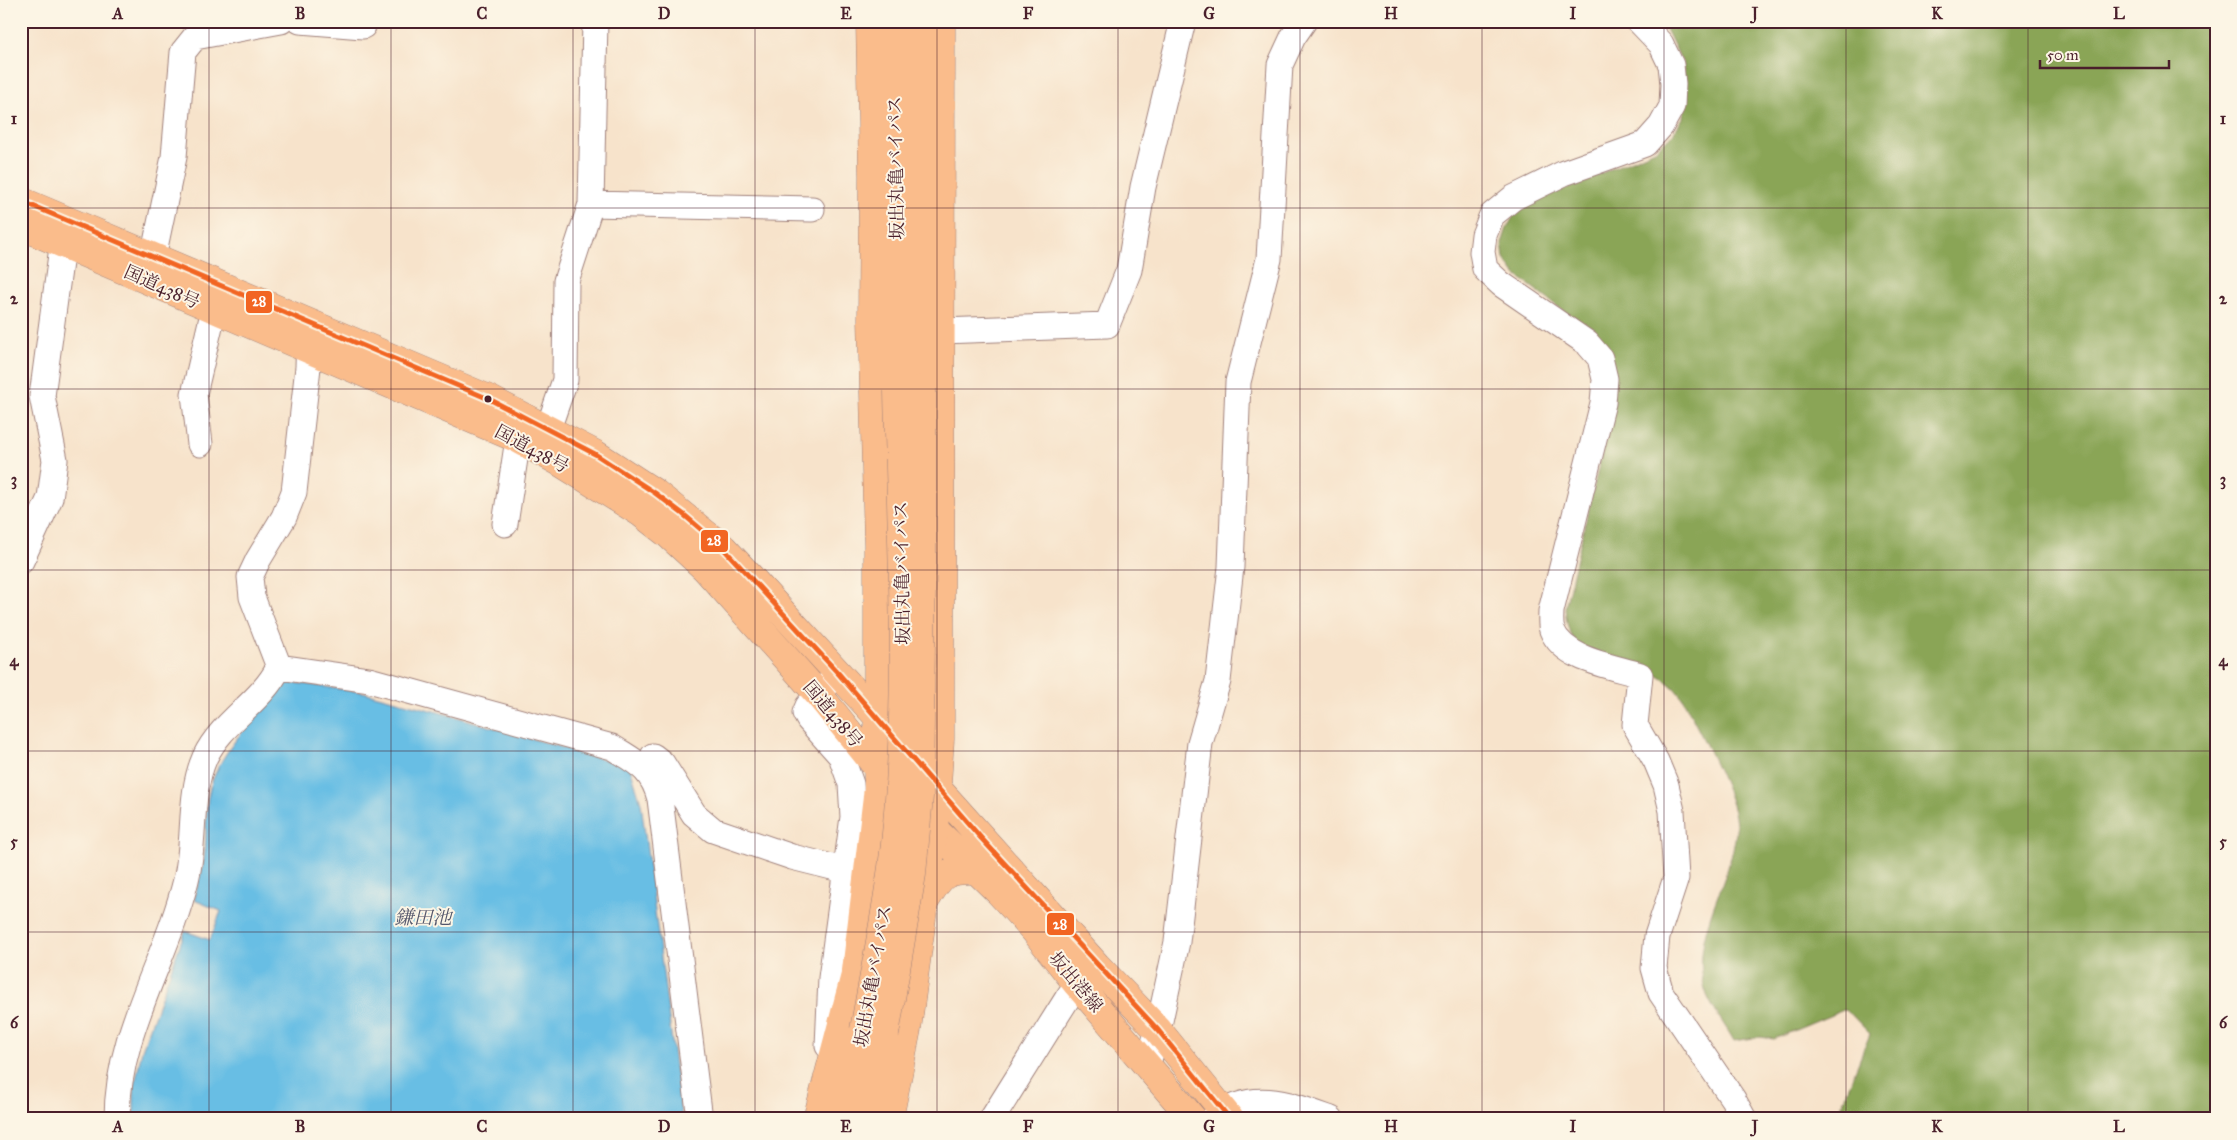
<svg xmlns="http://www.w3.org/2000/svg" width="2237" height="1140" viewBox="0 0 2237 1140" font-family="'IM FELL Great Primer','Noto Serif JP',serif">
<style>
.forest{fill:#8aa557;stroke:#6a6241}
.water{fill:#67bee4;stroke:#586e88}
.lines{fill:none;stroke-linecap:round;stroke-linejoin:round}
.minor-casing{stroke:#a0817b;stroke-width:27}
.major-casing{stroke:#a0817b;stroke-width:29}
.highway-casing{stroke:#a0817b;stroke-width:29}
.minor{stroke:#fff;stroke-width:25}
.major{stroke:#fabc8b;stroke-width:28}
.highway{stroke:#fabc8b;stroke-width:28}
.highway-bridge-casing{stroke:#a0817b;stroke-width:29;stroke-linecap:butt}
.highway-bridge{stroke:#fabc8b;stroke-width:28}
.bus-1-casing{stroke:#fcf5e5;stroke-width:9}
.bus-1{stroke:#f26522;stroke-width:5}
.grid{fill:none;stroke:#4a1f2b;stroke-width:1;stroke-opacity:0.55}
.bus-dot{fill:#4a1f2b;stroke:#fcf5e5;stroke-width:2}
.labels{text-anchor:middle;dominant-baseline:central;stroke-width:4;stroke-linejoin:round;paint-order:stroke}
.street-label{font-size:18px;fill:#4a1f2b;stroke:#fcf5e5}
.water-label{font-size:19px;font-style:italic;fill:#54576c;stroke:#fcf5e5}
.line-badge{stroke:#fcf5e5;stroke-width:2}
.badge-label{font-size:14px;text-anchor:middle;font-weight:bold;fill:#fff}
.neatline{fill:none;stroke:#4a1f2b;stroke-width:2}
.grid-label{font-size:16px;text-anchor:middle;font-weight:bold;fill:#4a1f2b}
</style>
<rect width="100%" height="100%" fill="#fcf5e5"/>
<filter id="ink" filterUnits="userSpaceOnUse"><feTurbulence type="fractalNoise" baseFrequency=".02" numOctaves="2"/><feDisplacementMap in="SourceGraphic" scale="10" xChannelSelector="R" yChannelSelector="G"/><feConvolveMatrix kernelMatrix="1 2 1 2 8 2 1 2 1" color-interpolation-filters="sRGB"/></filter>
<filter id="wash" filterUnits="userSpaceOnUse"><feTurbulence type="fractalNoise" baseFrequency=".0096" numOctaves="4" result="noise"/><feDisplacementMap in="SourceGraphic" scale="20" xChannelSelector="R" yChannelSelector="G"/><feGaussianBlur stdDeviation="1.12" result="paint"/><feColorMatrix in="noise" values="0 0 0 0 0 0 0 0 0 0 0 0 0 0 0 0 0 1.4 0 .05"/><feComposite in="paint" operator="in"/></filter>
<g filter="url(#wash)">
<rect width="100%" height="100%" fill="#f7e3cb"/>
<path class="forest" d="M1658 21H2216V1119H1836L1870 1034 1846 1009 1774 1039 1760 1037 1734 1041C1726 1026 1709 1005 1705 989 1692 945 1718 902 1730 861 1733 850 1737 835 1736 824 1734 794 1700 734 1686 705 1671 673 1632 664 1601 654 1592 650 1578 646 1572 637 1567 628 1566 617 1565 608L1614 402 1596 336 1515 274 1504 259 1502 243 1507 228 1514 215 1529 204 1655 150 1673 134 1683 118 1685 93 1683 64 1667 31Z"/>
<path class="water" d="M288 682 363 692 464 719 630 767 641 803 682 1119H134V1089L142 1050 185 931 210 940 221 911 194 900C197 886 202 872 204 859 208 834 203 802 213 779 228 741 261 712 288 682Z"/>
</g>
<g filter="url(#ink)">
<g class="lines">
<defs>
<path id="minor" d="M300 21 363 26 364 21
M1639 21 1661 44 1671 65 1673 84 1672 106 1661 126 1645 144 1564 173 1513 198 1492 215 1484 235 1482 252 1485 269 1501 284 1587 343 1600 358 1605 379 1603 403 1551 611C1551 617 1550 624 1552 630 1564 660 1612 666 1640 675L1635 725 1656 761 1666 785 1672 811 1676 878 1657 936 1654 968 1661 993 1733 1099 1744 1119
M591 204 812 209
M146 274 153 257 174 157 183 52 195 37 281 21
M942 331 1107 325 1129 270 1143 187 1183 21
M548 429 565 380 566 281 591 204 595 21
M200 444 194 394 214 309
M505 524 518 439
M21 561 50 498 55 460 42 396 65 225
M279 667 369 680 612 747C637 763 652 768 660 799L700 1119
M653 756 662 763 694 814 713 830 792 857 860 874
M828 1046 831 978 853 817 851 784 841 756 809 720 805 713 808 706 838 673
M1147 1066 1158 1030 1177 942 1200 743 1218 681 1231 567 1238 382 1269 259 1280 65 1293 37 1304 21
M117 1119C117 1032 166 962 186 880 196 840 188 795 205 757 222 721 262 702 279 667L252 597 250 577 258 560 284 517 294 492 308 367 309 329
M992 1119 1067 999 1077 984 1091 972
M1213 1119C1252 1088 1290 1104 1331 1119"/>
<path id="major" d="M936 787 1097 966 1158 1030 1230 1119
M934 829 998 891 1034 930 1077 984 1193 1119
M924 903C940 877 942 869 975 870"/>
<path id="highway" d="M894 21 898 390
M918 21 922 389
M21 201 489 399 595 454 655 493 723 548 751 578 878 717 936 787
M21 226 518 439 558 461 641 513 668 534 705 568 818 694 877 767 894 783 934 829
M817 1119 856 971 878 788V544L872 319 873 176 870 21
M842 1119 864 1030
M865 1119 885 1034
M889 1119 907 1029 934 829 940 739 941 21"/>
</defs>
<use href="#minor" class="minor-casing"/>
<use href="#major" class="major-casing"/>
<use href="#highway" class="highway-casing"/>
<use href="#minor" class="minor"/>
<use href="#major" class="major"/>
<use href="#highway" class="highway"/>
<defs>
<path id="highway-bridge" d="M864 1030C875 968 888 906 895 844 911 695 901 539 898 390
M885 1034 912 874 919 796 922 567V389"/>
</defs>
<use href="#highway-bridge" class="highway-bridge-casing"/>
<use href="#highway-bridge" class="highway-bridge"/>
<defs>
<path id="bus-1" d="M21 201 489 399 595 454 655 493 683 514 723 548 838 673 981 838 1158 1030 1230 1119"/>
</defs>
<use href="#bus-1" class="bus-1-casing"/>
<use href="#bus-1" class="bus-1"/>
</g>
</g>
<path class="grid" d="M209 21V1119M391 21V1119M573 21V1119M755 21V1119M937 21V1119M1118 21V1119M1300 21V1119M1482 21V1119M1664 21V1119M1846 21V1119M2028 21V1119M21 208H2216M21 389H2216M21 570H2216M21 751H2216M21 932H2216"/>
<circle class="bus-dot" cx="488" cy="399" r="4.5"/>
<g class="labels">
<g class="street-label">
<text transform="translate(896 168) rotate(-91)">坂出丸亀バイパス</text>
<text transform="translate(162 287) rotate(24)">国道438号</text>
<text transform="translate(532 449) rotate(28)">国道438号</text>
<text transform="translate(902 573) rotate(-91)">坂出丸亀バイパス</text>
<text transform="translate(833 714) rotate(50)">国道438号</text>
<text transform="translate(873 976) rotate(-80)">坂出丸亀バイパス</text>
<text transform="translate(1076 982) rotate(50)">坂出港線</text>
</g>
<g class="water-label">
<text x="423" y="917">鎌田池</text>
</g>
</g>
<g class="line-badge">
<rect x="245" y="290" width="28" height="24" rx="5" fill="#f26522"/>
<rect x="700" y="529" width="29" height="24" rx="5" fill="#f26522"/>
<rect x="1046" y="912" width="29" height="24" rx="5" fill="#f26522"/>
</g>
<g class="badge-label">
<text x="259" y="306">28</text>
<text x="714" y="545">28</text>
<text x="1060" y="929">28</text>
</g>
<rect width="2237" height="1140" fill="none" stroke="#fcf5e5" stroke-width="55"/>
<path d="M2040 60v8h129v-8" fill="none" stroke="#4a1f2b" stroke-width="2.5"/>
<text x="2047" y="60" font-size="15" fill="#4a1f2b" stroke="#fcf5e5" stroke-width="4" paint-order="stroke">50 m</text>
<rect x="28" y="28" width="2182" height="1084" class="neatline"/>
<g class="grid-label">
<text x="118" y="19">A</text>
<text x="300" y="19">B</text>
<text x="482" y="19">C</text>
<text x="664" y="19">D</text>
<text x="846" y="19">E</text>
<text x="1028" y="19">F</text>
<text x="1209" y="19">G</text>
<text x="1391" y="19">H</text>
<text x="1573" y="19">I</text>
<text x="1755" y="19">J</text>
<text x="1937" y="19">K</text>
<text x="2119" y="19">L</text>
<text x="14" y="124">1</text>
<text x="2223" y="124">1</text>
<text x="14" y="304">2</text>
<text x="2223" y="304">2</text>
<text x="14" y="485">3</text>
<text x="2223" y="485">3</text>
<text x="14" y="666">4</text>
<text x="2223" y="666">4</text>
<text x="14" y="847">5</text>
<text x="2223" y="847">5</text>
<text x="14" y="1028">6</text>
<text x="2223" y="1028">6</text>
<text x="118" y="1132">A</text>
<text x="300" y="1132">B</text>
<text x="482" y="1132">C</text>
<text x="664" y="1132">D</text>
<text x="846" y="1132">E</text>
<text x="1028" y="1132">F</text>
<text x="1209" y="1132">G</text>
<text x="1391" y="1132">H</text>
<text x="1573" y="1132">I</text>
<text x="1755" y="1132">J</text>
<text x="1937" y="1132">K</text>
<text x="2119" y="1132">L</text>
</g>
</svg>
